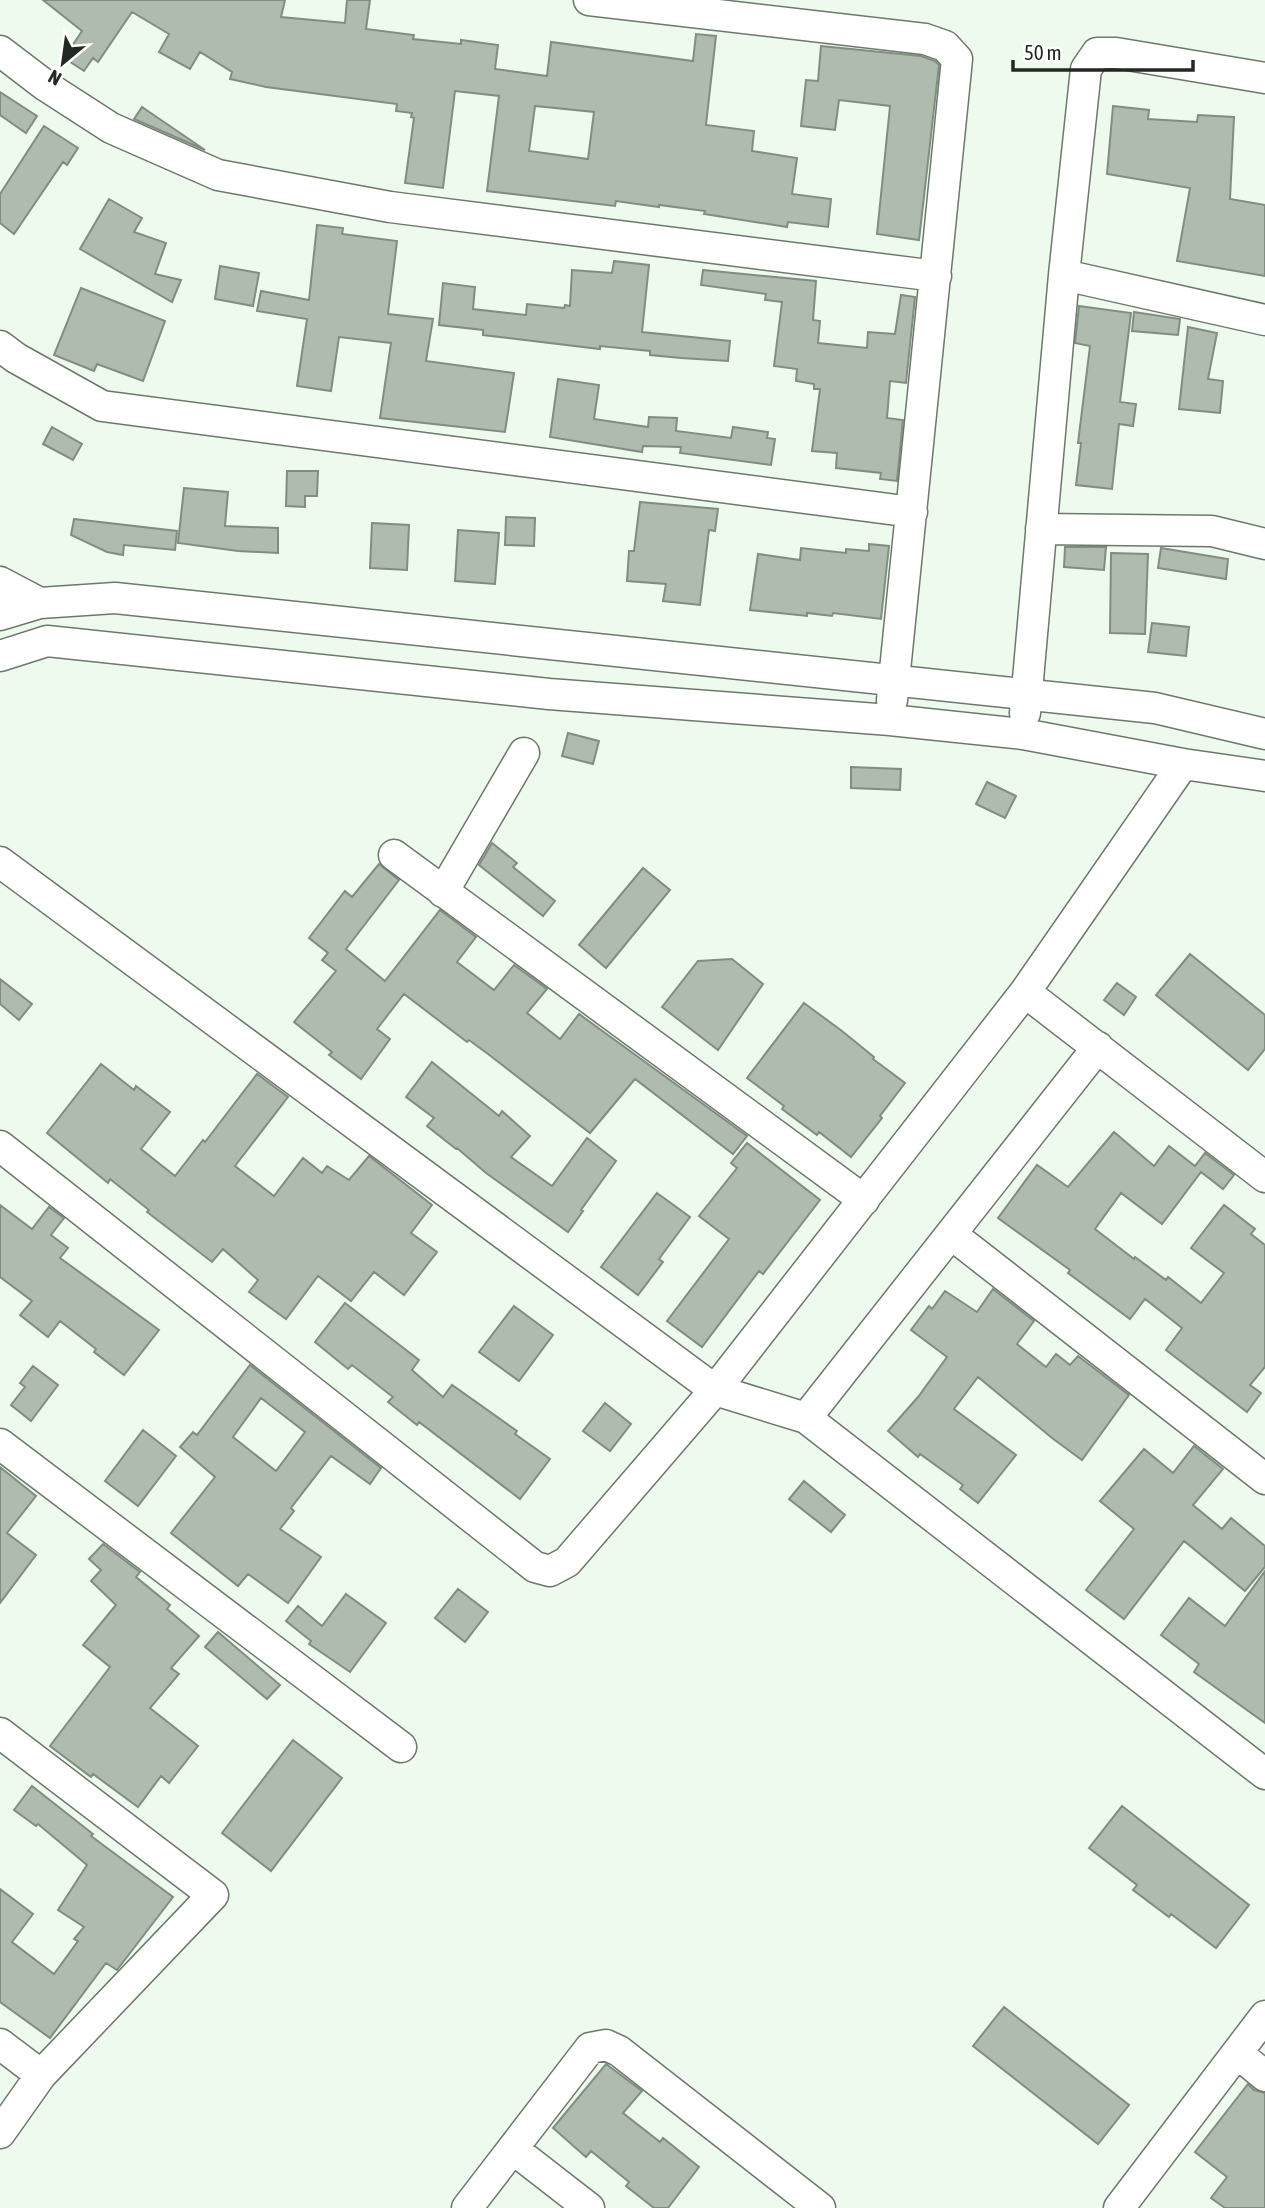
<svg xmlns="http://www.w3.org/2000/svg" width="1265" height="2208" viewBox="0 0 1265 2208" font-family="'Asap Condensed',sans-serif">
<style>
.building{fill:#afbbaf;stroke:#828d82;stroke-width:2;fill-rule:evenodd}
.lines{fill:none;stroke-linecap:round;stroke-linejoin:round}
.minor-casing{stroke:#6d786d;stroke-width:33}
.minor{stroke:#fff;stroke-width:30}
</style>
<rect width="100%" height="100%" fill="#eefaed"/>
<path class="building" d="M43 0H285L281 17 345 23 347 0H370L366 29 414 35 413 39 461 44V40L498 45 495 69 547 76 551 42 693 61 696 34 716 36 706 125 754 131 752 151 797 158 792 194 831 199 828 227 788 222 787 227 704 214 705 211 659 205V207L616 201 615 206 487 191 499 96 455 91 443 188 405 183 414 118 411 117 412 113 396 111 397 104 266 87 230 79 232 72 200 52 190 69 159 52 169 34 132 12 98 62 93 58 84 71 64 58 82 31ZM535 106 594 112 588 159 529 151Z
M821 46 921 56 935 61 939 65 919 240 877 234 890 106 839 100 835 130 801 126 806 80 818 81Z
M0 92 37 116 26 133 0 115Z
M1113 106 1149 110 1148 119 1197 122 1198 115 1234 117 1230 199 1265 205V276L1177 261 1190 188 1107 174Z
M142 107 205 150 134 119Z
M44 126 78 148 67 165 63 162 14 234 0 223V194Z
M109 199 142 218 134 232 166 243 155 274 181 280 172 302 80 249Z
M317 225 343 228 342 234 397 241 388 314 433 319 426 361 514 373 505 432 380 418 391 343 339 337 331 391 297 386 307 319 257 311 261 291 309 300Z
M614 261 649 265 642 332 730 341 728 361 681 358 650 355V351L600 346V349L483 335V330L439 325 443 283 475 287 473 309 526 315 527 304 564 308 565 305 570 306 572 270 612 273Z
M220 266 259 273 253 306 215 299Z
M703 270 816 281 813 320 820 321 818 343 867 348 868 332 895 334 901 295 915 297 906 383 890 381 887 418 903 420 897 481 880 479 881 473 836 468 837 453 812 451 820 389H814V384L796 381 797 369 774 366 782 302 765 300 766 294 701 285Z
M81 288 165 321 143 381 97 364 94 371 54 355Z
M1079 306 1131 313 1120 402 1136 404 1133 426 1119 424 1112 489 1076 485 1081 443H1078L1090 346 1075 343Z
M1134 312 1180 319 1178 335 1132 331Z
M1188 327 1217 333 1208 379 1223 381 1220 413 1179 409Z
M558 379 599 385 594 419 648 427 649 417 677 418 676 431 731 438 733 427 768 432 767 438 775 439 771 465 680 453 681 447 643 446 642 452 550 437Z
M52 427 82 444 73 460 43 444Z
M287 471H318L317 496H305V507L286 506Z
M184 488 228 492 225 526 278 528V553L238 551 178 543Z
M640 502 718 509 715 531 709 530 700 605 663 601 666 584 627 581 629 551H634Z
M506 517 535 518 534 546 505 545Z
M74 519 177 531 175 550 124 545 123 555 107 552 71 535Z
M372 523 409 525 407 570 370 568Z
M458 530 499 533 495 584 455 581Z
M869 544 889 546 881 619 833 613 832 616 807 613V616L750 610 758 554 800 560 801 548 846 553V549L869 551Z
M1065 547H1106L1104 570 1064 567Z
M1161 548 1228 559 1226 579 1158 568Z
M1111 553 1148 554 1145 634 1110 633Z
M1152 623 1189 627 1186 656 1148 652Z
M568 733 599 741 593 764 562 756Z
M851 767 901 769 900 790 851 788Z
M987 782 1016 796 1005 818 976 804Z
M492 843 517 863 513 867 555 901 543 916 479 865Z
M379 864 399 880 346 949 385 981 440 910 476 937 457 962 494 990 514 965 547 989 527 1013 560 1039 579 1014 747 1136 733 1154 635 1079 590 1133 488 1054 469 1040 467 1042 404 994 377 1029 390 1039 361 1079 329 1055 332 1052 294 1022 336 971 322 960 328 953 309 938 345 891 352 897Z
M643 868 670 890 606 968 579 945Z
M1190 954 1265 1015V1049L1248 1070 1156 995Z
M732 959 763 984 718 1050 662 1007 698 961Z
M0 979 32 1004 19 1020 0 1004Z
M1117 983 1136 997 1124 1015 1104 1000Z
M804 1003 842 1031 874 1057 873 1059 905 1083 880 1116 882 1118 851 1157 819 1132 817 1135 782 1109 784 1106 747 1078Z
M432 1062 499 1116 502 1111 530 1136 511 1157 552 1186 587 1138 616 1161 581 1210 583 1211 568 1232 486 1173 457 1148 456 1149 427 1126 434 1118 406 1097Z
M101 1064 134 1090 136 1086 170 1112 141 1149 175 1176 203 1140 205 1142 257 1074 288 1097 235 1166 274 1196 303 1158 322 1173 327 1166 349 1180 369 1156 432 1205 411 1233 437 1252 404 1295 374 1272 351 1301 318 1276 286 1319 249 1292 258 1280 223 1249 212 1262 147 1212 149 1210 110 1179 108 1183 47 1133Z
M1114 1132 1154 1166 1169 1146 1195 1166 1205 1153 1234 1175 1223 1189 1201 1172 1162 1224 1121 1193 1095 1229 1134 1259 1135 1257 1166 1280 1168 1277 1201 1303 1224 1273 1191 1248 1224 1205 1255 1229 1251 1234 1265 1245V1367L1250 1385 1261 1393 1247 1412 1166 1350 1182 1328 1145 1299 1130 1319 1068 1273 1070 1270 998 1218 1037 1165 1068 1187Z
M747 1143 820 1200 763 1274 759 1271 702 1347 667 1321 729 1239 699 1216 737 1168 731 1163Z
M657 1193 690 1217 659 1259 663 1262 638 1295 601 1267Z
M0 1205 32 1229 49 1207 64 1218 51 1235 68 1248 60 1258 159 1330 124 1375 94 1352 96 1349 60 1321 48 1337 20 1315 32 1301 0 1277Z
M993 1289 1034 1321 1017 1344 1046 1367 1056 1354 1070 1365 1078 1356 1129 1395 1082 1460 1052 1438 978 1377 954 1409 1016 1455 978 1503 960 1489 963 1485 920 1454 918 1457 888 1431 918 1397 947 1357 911 1330 929 1306 932 1309 945 1291 977 1312Z
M345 1303 419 1360 412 1370 443 1397 452 1385 517 1431 515 1434 550 1459 520 1499 419 1422 417 1425 388 1402 393 1397 352 1365 348 1369 315 1342Z
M514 1306 553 1335 519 1381 479 1352Z
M250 1365 381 1468 370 1484 331 1456 291 1508 294 1511 280 1529 321 1557 288 1603 248 1574 238 1586 171 1533 215 1477 180 1447 193 1432 197 1435ZM261 1398 305 1432 276 1471 233 1437Z
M33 1366 58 1385 31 1421 11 1405 25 1387 20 1383Z
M605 1403 631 1424 610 1451 583 1431Z
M143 1430 176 1456 138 1506 105 1481Z
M1194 1446 1223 1469 1193 1505 1222 1529 1231 1518 1265 1546V1567L1245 1591 1184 1541 1124 1619 1086 1590 1134 1529 1100 1501 1144 1449 1173 1473Z
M0 1467 36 1496 7 1533 36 1555 0 1603Z
M804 1481 845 1515 831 1532 789 1499Z
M103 1544 140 1572 136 1577 170 1605 167 1609 199 1636 171 1668 179 1674 150 1708 198 1746 169 1783 161 1776 138 1807 93 1774 91 1777 50 1746 110 1667 83 1645 116 1605 91 1581 101 1570 89 1559Z
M1265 1571V1723L1194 1672 1199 1664 1161 1635 1189 1598 1225 1626Z
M458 1589 488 1612 465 1642 435 1618Z
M346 1594 386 1623 350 1672 309 1644 311 1641 286 1621 298 1606 322 1626Z
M218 1632 280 1685 267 1699 205 1647Z
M293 1740 342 1778 271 1871 222 1833Z
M32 1786 93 1834 91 1836 173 1897 117 1970 106 1963 50 2038 0 2002V1889L33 1914 12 1942 54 1974 78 1941 74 1939 84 1927 58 1910 87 1865 38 1824 36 1826 14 1810Z
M1122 1806 1249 1905 1216 1948 1171 1914 1169 1917 1133 1890 1137 1885 1089 1848Z
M1004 2007 1129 2105 1098 2144 973 2046Z
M606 2064 642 2091 623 2113 660 2142 663 2138 699 2167 668 2208H654L626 2186 629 2182 591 2151 586 2157 553 2128Z
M1248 2084 1254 2090 1265 2093V2208H1225L1211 2198 1227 2177 1195 2152Z"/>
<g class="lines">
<defs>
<path id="minor" d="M589 0 925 39 945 46 957 59 892 700
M0 51 46 86 111 128 218 175 390 207 936 276
M1064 275 1265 320
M0 346 16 358 102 406 912 512
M1041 529 1212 531 1265 544
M0 582 40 603
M0 615 40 603 115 598 1155 708 1265 734
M0 656 47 641 549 694 890 720 1023 734 1183 764 1265 776
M1025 713 1064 275 1086 69 1097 53H1116L1265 78
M394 855 864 1200
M0 862 715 1390 806 1418 1265 1774
M443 892 524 753
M1025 992 1265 1177
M0 1146 535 1567 550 1571 567 1562 715 1390 1025 992 1183 764
M951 1234 1265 1479
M806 1418 1098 1047
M0 1444 401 1747
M0 1733 213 1895 41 2075 0 2133
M0 2044 41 2075
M1237 2053 1265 2076
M513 2149 589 2208
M467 2208 590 2048 606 2045 619 2051 820 2208
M1119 2208 1265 2016"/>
</defs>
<use href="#minor" class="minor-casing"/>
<use href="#minor" class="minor"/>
</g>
<g transform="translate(63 63) rotate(209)" stroke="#ffffff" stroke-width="5" paint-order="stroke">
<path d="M0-5L12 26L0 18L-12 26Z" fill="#232823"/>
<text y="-10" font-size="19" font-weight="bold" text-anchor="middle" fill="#232823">N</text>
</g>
<path d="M1013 60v10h180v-10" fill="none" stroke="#232823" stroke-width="3.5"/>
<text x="1024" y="60" font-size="21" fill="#232823" stroke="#ffffff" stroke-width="5" paint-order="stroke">50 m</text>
</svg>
